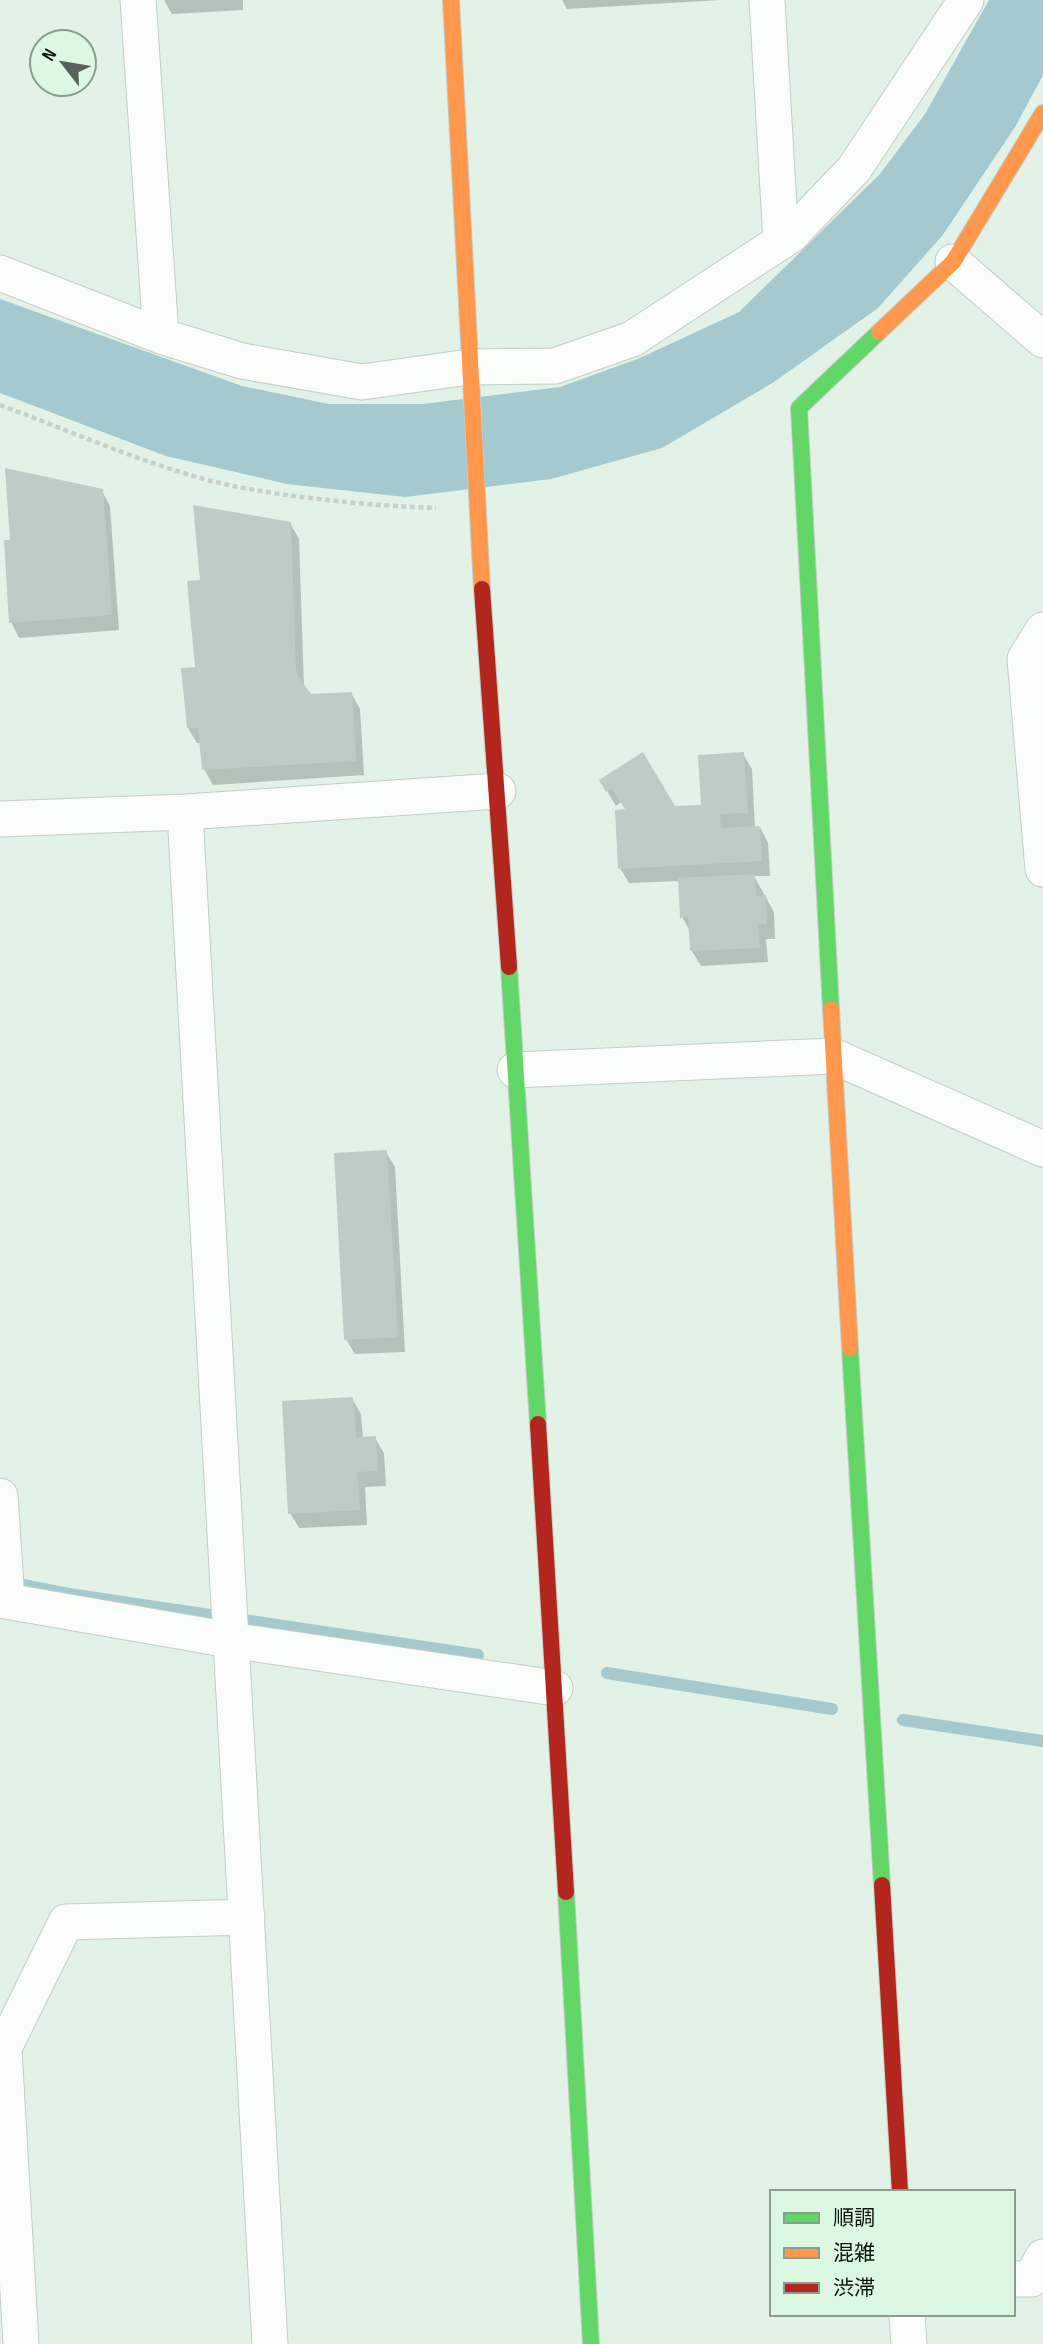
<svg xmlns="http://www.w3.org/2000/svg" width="1043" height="2344" viewBox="0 0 1043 2344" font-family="'Sofia Sans Condensed','Noto Sans JP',sans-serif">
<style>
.water{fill:#a4c9ce}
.shadow{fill:#0003}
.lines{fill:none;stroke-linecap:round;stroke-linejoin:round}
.stream{stroke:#a4c9ce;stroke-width:12}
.building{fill:#bdcdc6}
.street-casing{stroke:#c2cec5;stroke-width:37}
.fast-casing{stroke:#c2cec5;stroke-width:18}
.slow-casing{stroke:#c2cec5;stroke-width:18}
.jam-casing{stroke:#c2cec5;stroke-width:18}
.path{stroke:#cacfcc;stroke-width:4.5;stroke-dasharray:5 3.5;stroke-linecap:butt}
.street{stroke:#fbfdfb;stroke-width:35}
.fast{stroke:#63d668;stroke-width:16}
.slow{stroke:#ff974d;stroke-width:16}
.jam{stroke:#b3261e;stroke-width:16}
</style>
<rect width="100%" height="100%" fill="#e2f2e6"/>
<path class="water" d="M989 0H1043V75L1015 127 942 236 878 308 774 382 662 448 551 479 405 497 287 484 166 456 0 393V299L242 386 329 404H422L560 387 640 358 739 312 880 174 925 114Z"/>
<path class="shadow" d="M164 0H243V10L172 14Z
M562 0H721L567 9Z
M102 491 110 506 119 630 19 638 11 622 12 542Z
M290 523 299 539 304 687 310 696 351 693 360 709 364 775 213 785 204 769 201 743H197L188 728 197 669 202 581Z
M743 754 752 769 755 828 760 827 768 843 770 876H754L774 912 775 939H766L768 962 701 966 692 951 691 933 682 917 680 881 629 883 620 868 627 810 621 802 616 806 601 780 674 808 703 806Z
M386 1152 395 1167 405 1352 355 1354 346 1339Z
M352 1399 361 1414 363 1439 375 1438 384 1453 386 1486 365 1487 367 1525 299 1528 290 1513Z"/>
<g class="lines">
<path class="stream" d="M8 1582 69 1594 478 1655
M607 1673 832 1709
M903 1720 1043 1741"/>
</g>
<path class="building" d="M5 468 103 489 112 615 9 623 4 540H10Z
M193 505 291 522 296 673 311 694 352 692 356 761 202 770 198 728H187L181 668 195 667 187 581 200 580Z
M643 752 675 806 701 805 698 755 744 752 748 813 720 814 721 828 760 826 762 861 618 869 615 810 625 809 611 788 606 792 599 780Z
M755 874 756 896 766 895 767 924H758L760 948 690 951 688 917 680 918 678 878Z
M387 1150 398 1337 344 1340 334 1153Z
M353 1397 356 1437 376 1436 378 1471 357 1472 360 1510 288 1514 282 1401Z"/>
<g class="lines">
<defs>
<path id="street" d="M138 0 161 336 242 361 362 382 469 367 555 366 632 339 791 235 854 169 966 0
M767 0 781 242
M953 262 1043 340
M0 273 161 336
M1043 630 1025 659 1043 869
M185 812 270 2344
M0 819 185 812 498 791
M515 1070 833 1056 1043 1149
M0 1496 7 1601
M0 1600 230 1640 555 1688
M4 2049 21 2344
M0 2056 66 1922 247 1917
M1013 2279H1031L1043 2257
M907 2314 909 2344"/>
<path id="fast" d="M509 967 538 1424
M831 1009 799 408 879 332
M850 1348 882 1885
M566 1892 591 2344"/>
<path id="slow" d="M451 0 482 589
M879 332 953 262 1043 113
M831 1009 850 1348"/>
<path id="jam" d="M482 589 509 967
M538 1424 566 1892
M882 1885 900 2192"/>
</defs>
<use href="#street" class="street-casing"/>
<use href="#fast" class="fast-casing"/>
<use href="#slow" class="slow-casing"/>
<use href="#jam" class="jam-casing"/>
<path class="path" d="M0 405C76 433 154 469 233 486 294 498 373 506 436 508"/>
<use href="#street" class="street"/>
<use href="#fast" class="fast"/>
<use href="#slow" class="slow"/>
<use href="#jam" class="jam"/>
</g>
<rect x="770" y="2190" width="245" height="126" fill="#dcf8e2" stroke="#899e8d" stroke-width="2"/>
<rect x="784" y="2213" width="35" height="10" fill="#63d668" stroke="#899e8d" stroke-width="2"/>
<text x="833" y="2225" font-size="21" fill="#0c160e">順調</text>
<rect x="784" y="2248" width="35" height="10" fill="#ff974d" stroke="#899e8d" stroke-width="2"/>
<text x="833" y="2260" font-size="21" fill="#0c160e">混雑</text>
<rect x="784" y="2283" width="35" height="10" fill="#b3261e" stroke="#899e8d" stroke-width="2"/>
<text x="833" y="2295" font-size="21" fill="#0c160e">渋滞</text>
<g transform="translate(63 63) rotate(301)"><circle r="33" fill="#dcf8e2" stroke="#899e8d" stroke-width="2"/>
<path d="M0-5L12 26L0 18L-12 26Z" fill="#57635a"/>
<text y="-10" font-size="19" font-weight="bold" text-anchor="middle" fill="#0c160e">N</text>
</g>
</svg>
